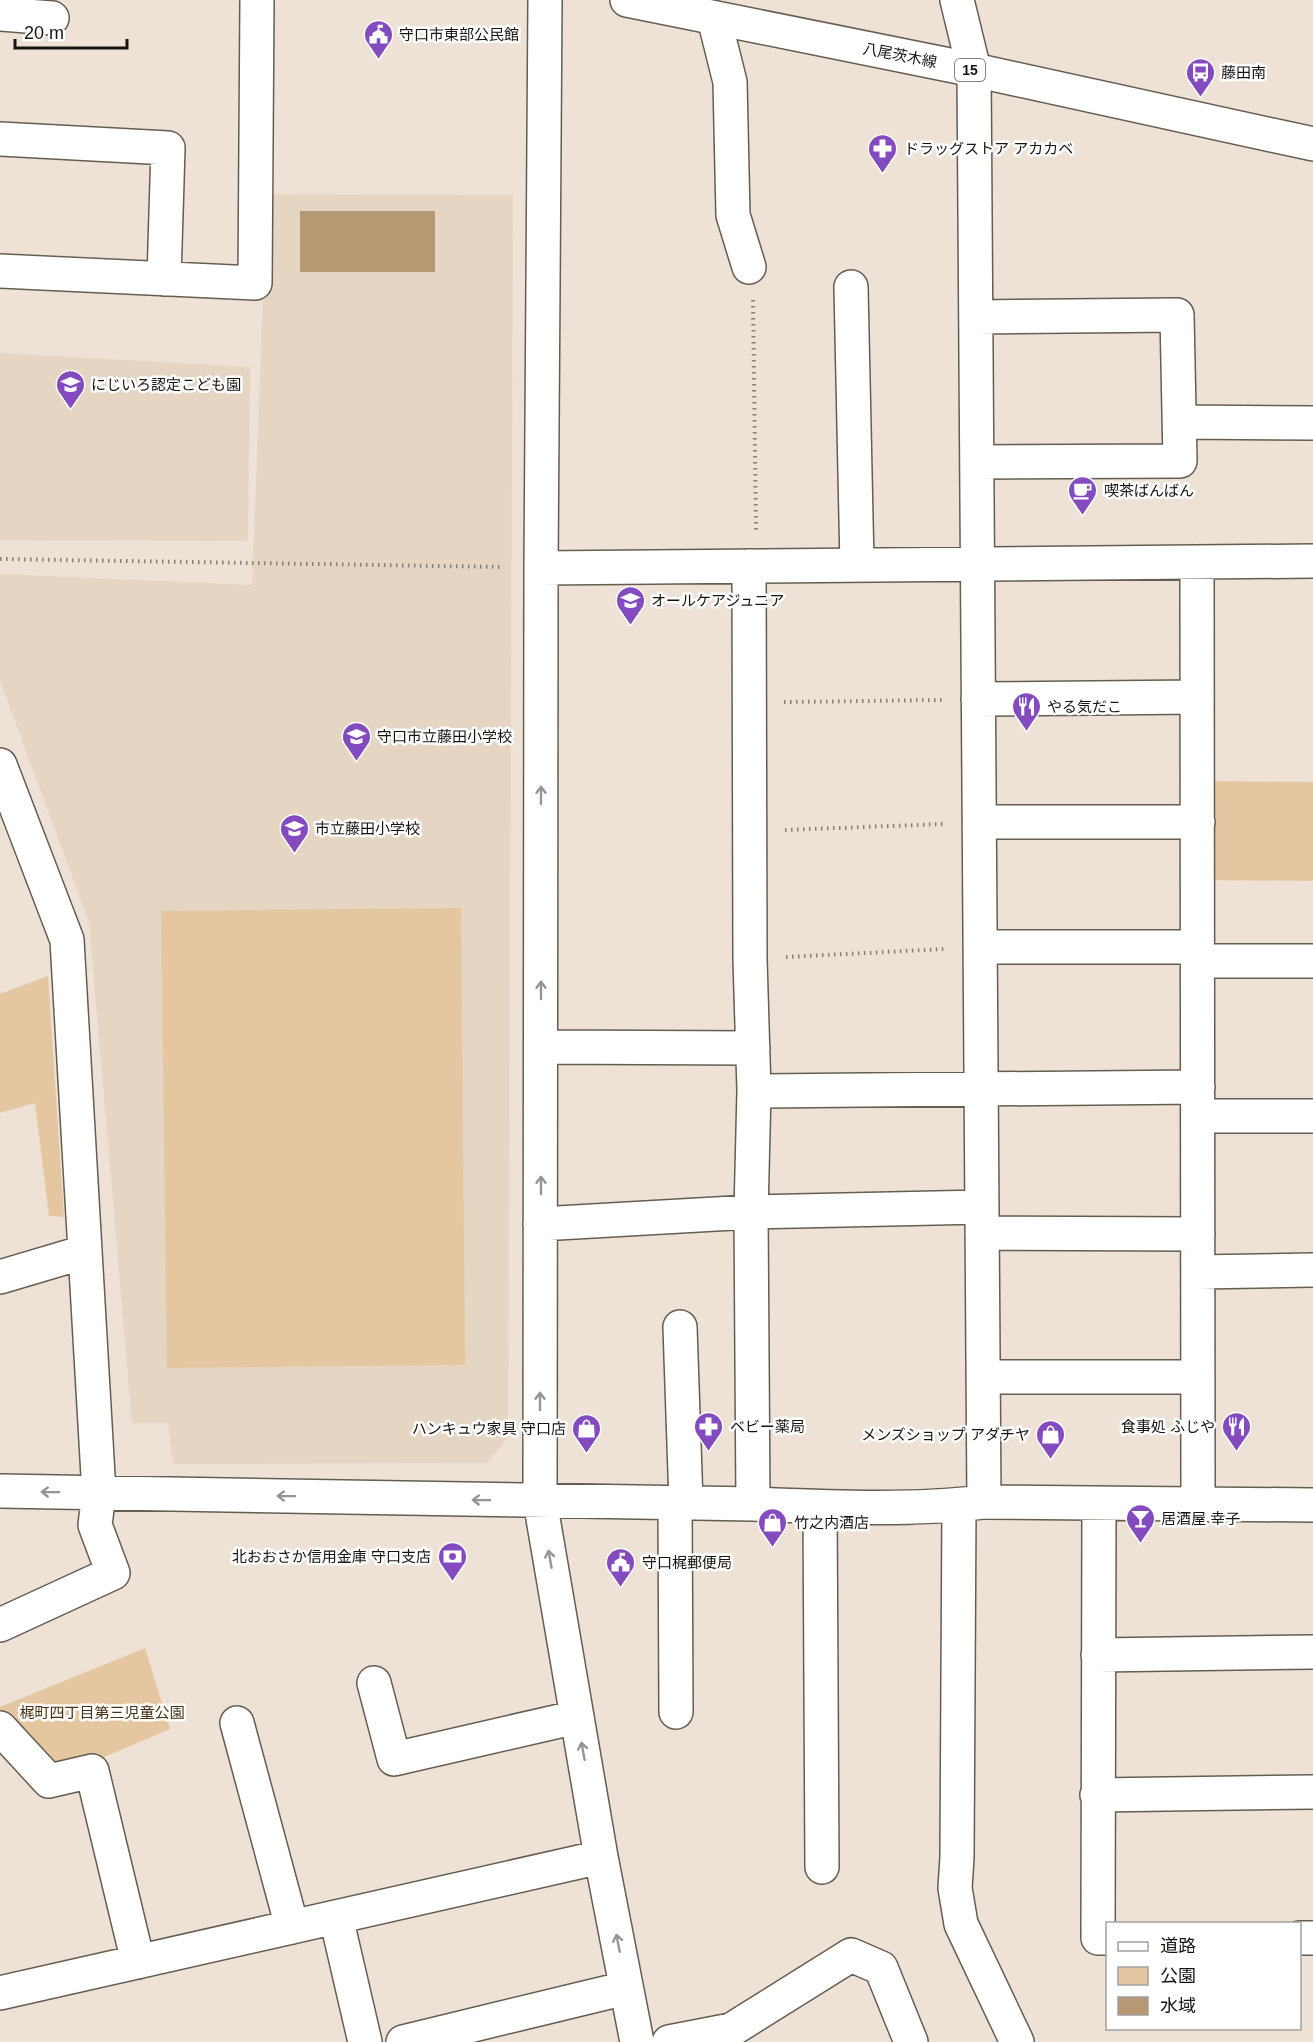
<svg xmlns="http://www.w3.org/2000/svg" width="1313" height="2042" viewBox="0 0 1313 2042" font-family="Helvetica,'Noto Sans JP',sans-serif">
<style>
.built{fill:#e5d6c3}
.green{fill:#e4c6a0}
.water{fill:#b69872}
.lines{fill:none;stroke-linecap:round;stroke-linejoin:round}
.minor-casing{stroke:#665d52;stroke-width:36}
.major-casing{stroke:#665d52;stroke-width:36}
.path{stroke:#857e74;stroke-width:4;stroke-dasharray:1.5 4.5;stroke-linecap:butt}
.minor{stroke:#fff;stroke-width:33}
.major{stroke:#fff;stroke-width:33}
.oneway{stroke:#979593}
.labels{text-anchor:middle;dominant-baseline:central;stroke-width:5;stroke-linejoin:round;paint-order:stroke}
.shield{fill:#fff;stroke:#5d5a57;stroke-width:1.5}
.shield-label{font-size:14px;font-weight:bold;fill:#17140f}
.poi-label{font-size:15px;fill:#17140f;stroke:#fff;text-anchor:start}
.street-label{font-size:15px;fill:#17140f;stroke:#fff}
.park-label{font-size:15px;fill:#473112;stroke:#fff}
</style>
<rect width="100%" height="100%" fill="#ede2d5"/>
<path class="built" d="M267 194 513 195 508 1438 487 1463 173 1464 168 1423H132L89 922 0 681V574L252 585Z
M0 353 250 367 248 541 0 540Z"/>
<path class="green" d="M1201 781 1313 782V881L1200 880Z
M461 908 465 1365 167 1368 161 911Z
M48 976 64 1217 49 1216 35 1103 0 1113V994Z
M145 1648 170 1729 102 1758 57 1771 0 1712V1707Z"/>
<path class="water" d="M300 211H435V272H300Z"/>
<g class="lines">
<defs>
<path id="minor" d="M545 0 541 568 540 1501 601 1857 637 2042
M957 0 974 70 984 1502
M0 14 52 18
M714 18 730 82 733 215 749 267
M0 139 168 148 164 279
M0 271 255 283 257 0
M851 287 857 565
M976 317 1177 315 1180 461 977 462
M1180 422 1313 423
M1197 562 1198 1505
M749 566 750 959 754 1091 751 1212 753 1504
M541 568 1313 561
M978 699 1197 697
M0 765 67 940 99 1493 95 1525 113 1573 0 1625
M980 822H1198
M980 947H1197
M1197 961H1313
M541 1047 753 1048
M754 1091 1198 1087
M1198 1116H1313
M540 1224 751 1212 982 1207
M982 1233 1198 1234
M1198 1272 1313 1270
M0 1277 84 1252
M680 1327 686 1503
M984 1377H1198
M0 1491 753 1504C828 1507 910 1511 984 1502L1313 1505
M675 1503 676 1712
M959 1505 957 1857 955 1888 961 1924 1017 2042
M1099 1505 1098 1938H1108
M820 1507 822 1867
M1098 1655 1313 1652
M374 1683 394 1759 577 1717
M237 1723 292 1927
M0 1728 49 1781 92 1771 138 1962
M1097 1795 1313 1792
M336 1917 365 2042
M1300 1938H1313
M0 1993 601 1857
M403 2042 626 1988
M669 2042 731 2030 851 1955 881 1968 911 2042"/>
<path id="major" d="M627 0 974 70 1313 144"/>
</defs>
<use href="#minor" class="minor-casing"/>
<use href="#major" class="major-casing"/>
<path class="path" d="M753 300 756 530
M0 559 504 567
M784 702 945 700
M785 830 943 824
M786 957 944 949"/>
<use href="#minor" class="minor"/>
<use href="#major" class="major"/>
</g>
<defs><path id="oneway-shaft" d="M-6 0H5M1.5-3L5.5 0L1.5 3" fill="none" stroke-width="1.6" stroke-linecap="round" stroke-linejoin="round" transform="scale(1.5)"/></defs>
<g class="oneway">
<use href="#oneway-shaft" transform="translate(541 795) rotate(-90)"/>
<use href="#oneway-shaft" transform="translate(541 990) rotate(-90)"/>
<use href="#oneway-shaft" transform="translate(541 1185) rotate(-90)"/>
<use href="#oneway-shaft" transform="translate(540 1401) rotate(-90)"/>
<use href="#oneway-shaft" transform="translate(50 1492) rotate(-179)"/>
<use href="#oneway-shaft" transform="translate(286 1496) rotate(-179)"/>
<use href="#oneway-shaft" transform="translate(481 1500) rotate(-179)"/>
<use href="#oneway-shaft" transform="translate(550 1559) rotate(-100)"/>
<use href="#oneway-shaft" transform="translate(583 1751) rotate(-100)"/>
<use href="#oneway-shaft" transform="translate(618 1943) rotate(-101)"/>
</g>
<defs>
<symbol id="civic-pin" viewBox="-11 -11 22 30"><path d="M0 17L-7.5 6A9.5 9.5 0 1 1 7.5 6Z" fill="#844bc1" stroke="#fff"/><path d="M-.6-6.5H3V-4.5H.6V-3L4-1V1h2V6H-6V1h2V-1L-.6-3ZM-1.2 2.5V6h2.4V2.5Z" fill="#fff"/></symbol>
<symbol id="bus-pin" viewBox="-11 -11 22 30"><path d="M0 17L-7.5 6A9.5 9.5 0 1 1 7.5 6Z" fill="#844bc1" stroke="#fff"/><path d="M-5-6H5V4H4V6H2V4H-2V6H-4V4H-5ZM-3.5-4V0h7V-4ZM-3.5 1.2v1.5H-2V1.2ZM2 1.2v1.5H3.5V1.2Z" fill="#fff"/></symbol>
<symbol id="pharmacy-pin" viewBox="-11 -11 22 30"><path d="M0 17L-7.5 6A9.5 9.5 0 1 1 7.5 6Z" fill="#844bc1" stroke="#fff"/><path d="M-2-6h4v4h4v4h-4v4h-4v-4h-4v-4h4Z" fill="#fff"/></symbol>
<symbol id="school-pin" viewBox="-11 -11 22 30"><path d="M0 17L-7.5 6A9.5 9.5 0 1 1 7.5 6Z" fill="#844bc1" stroke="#fff"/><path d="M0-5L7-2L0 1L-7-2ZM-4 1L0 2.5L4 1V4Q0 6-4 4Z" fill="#fff"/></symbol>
<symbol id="cafe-pin" viewBox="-11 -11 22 30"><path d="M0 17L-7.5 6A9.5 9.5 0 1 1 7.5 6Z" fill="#844bc1" stroke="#fff"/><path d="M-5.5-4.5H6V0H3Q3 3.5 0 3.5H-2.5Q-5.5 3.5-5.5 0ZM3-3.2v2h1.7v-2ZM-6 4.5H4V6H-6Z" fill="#fff"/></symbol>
<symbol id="restaurant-pin" viewBox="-11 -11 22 30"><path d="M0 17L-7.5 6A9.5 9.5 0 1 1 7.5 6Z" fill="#844bc1" stroke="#fff"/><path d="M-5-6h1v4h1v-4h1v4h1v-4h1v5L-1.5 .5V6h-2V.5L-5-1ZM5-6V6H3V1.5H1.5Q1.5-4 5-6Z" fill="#fff"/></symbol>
<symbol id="shop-pin" viewBox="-11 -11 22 30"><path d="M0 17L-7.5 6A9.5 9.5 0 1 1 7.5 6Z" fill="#844bc1" stroke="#fff"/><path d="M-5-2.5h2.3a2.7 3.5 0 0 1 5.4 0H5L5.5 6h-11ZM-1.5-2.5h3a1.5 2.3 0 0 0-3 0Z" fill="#fff"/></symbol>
<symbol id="bar-pin" viewBox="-11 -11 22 30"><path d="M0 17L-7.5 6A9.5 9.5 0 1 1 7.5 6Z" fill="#844bc1" stroke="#fff"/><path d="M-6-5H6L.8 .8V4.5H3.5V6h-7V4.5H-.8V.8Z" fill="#fff"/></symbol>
<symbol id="bank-pin" viewBox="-11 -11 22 30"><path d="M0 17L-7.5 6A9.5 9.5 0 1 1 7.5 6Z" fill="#844bc1" stroke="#fff"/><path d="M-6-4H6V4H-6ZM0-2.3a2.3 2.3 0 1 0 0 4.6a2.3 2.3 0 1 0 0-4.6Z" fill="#fff"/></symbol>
</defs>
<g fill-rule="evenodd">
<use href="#civic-pin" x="362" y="18" width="33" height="45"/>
<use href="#bus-pin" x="1184" y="56" width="33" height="45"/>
<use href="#pharmacy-pin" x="866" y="132" width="33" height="45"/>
<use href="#school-pin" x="54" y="368" width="33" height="45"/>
<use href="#cafe-pin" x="1066" y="474" width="33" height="45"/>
<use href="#school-pin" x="614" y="584" width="33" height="45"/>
<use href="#restaurant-pin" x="1010" y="690" width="33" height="45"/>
<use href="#school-pin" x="340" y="720" width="33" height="45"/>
<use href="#school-pin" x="278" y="812" width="33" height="45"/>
<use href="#pharmacy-pin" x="692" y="1410" width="33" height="45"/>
<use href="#restaurant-pin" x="1220" y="1410" width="33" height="45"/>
<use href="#shop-pin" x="570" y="1412" width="33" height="45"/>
<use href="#shop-pin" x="1034" y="1418" width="33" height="45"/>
<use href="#bar-pin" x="1124" y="1502" width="33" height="45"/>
<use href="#shop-pin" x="756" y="1506" width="33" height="45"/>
<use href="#bank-pin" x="436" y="1540" width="33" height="45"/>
<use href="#civic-pin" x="604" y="1546" width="33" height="45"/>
</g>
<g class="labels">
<rect class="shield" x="955" y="59" width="30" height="22" rx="4.5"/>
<g class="shield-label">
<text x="970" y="70">15</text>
</g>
<g class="poi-label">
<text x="399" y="34">守口市東部公民館</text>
<text x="1221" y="72">藤田南</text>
<text x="904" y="148">ドラッグストア アカカベ</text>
<text x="91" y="384">にじいろ認定こども園</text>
<text x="1104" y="490">喫茶ばんばん</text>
<text x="651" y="600">オールケアジュニア</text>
<text x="1047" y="706">やる気だこ</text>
<text x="377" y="736">守口市立藤田小学校</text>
<text x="315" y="828">市立藤田小学校</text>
<text x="730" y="1426">ベビー薬局</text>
<text x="1215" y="1426" text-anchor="end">食事処 ふじや</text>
<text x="566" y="1428" text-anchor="end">ハンキュウ家具 守口店</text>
<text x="1030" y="1434" text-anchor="end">メンズショップ アダチヤ</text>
<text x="1161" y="1518">居酒屋 幸子</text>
<text x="794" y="1522">竹之内酒店</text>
<text x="431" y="1556" text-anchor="end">北おおさか信用金庫 守口支店</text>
<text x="642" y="1562">守口梶郵便局</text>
</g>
<g class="street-label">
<text transform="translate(900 55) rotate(11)">八尾茨木線</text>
</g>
<g class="park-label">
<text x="102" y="1712">梶町四丁目第三児童公園</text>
</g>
</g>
<rect x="1106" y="1922" width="195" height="108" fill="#ffffff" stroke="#a2a19f" stroke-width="1.5"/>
<rect x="1118" y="1942" width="30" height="9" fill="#ffffff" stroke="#a2a19f" stroke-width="1.5"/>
<text x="1160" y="1952" font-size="18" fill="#17140f">道路</text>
<rect x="1118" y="1967" width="30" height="18" fill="#e4c6a0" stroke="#a2a19f" stroke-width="1.5"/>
<text x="1160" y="1982" font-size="18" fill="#17140f">公園</text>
<rect x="1118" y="1997" width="30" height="18" fill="#b69872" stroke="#a2a19f" stroke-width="1.5"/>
<text x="1160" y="2012" font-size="18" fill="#17140f">水域</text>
<path d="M15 39v9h112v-9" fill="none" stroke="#17140f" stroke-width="3"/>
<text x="24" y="39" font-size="18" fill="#17140f" stroke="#ffffff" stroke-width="4.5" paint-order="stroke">20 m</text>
</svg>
